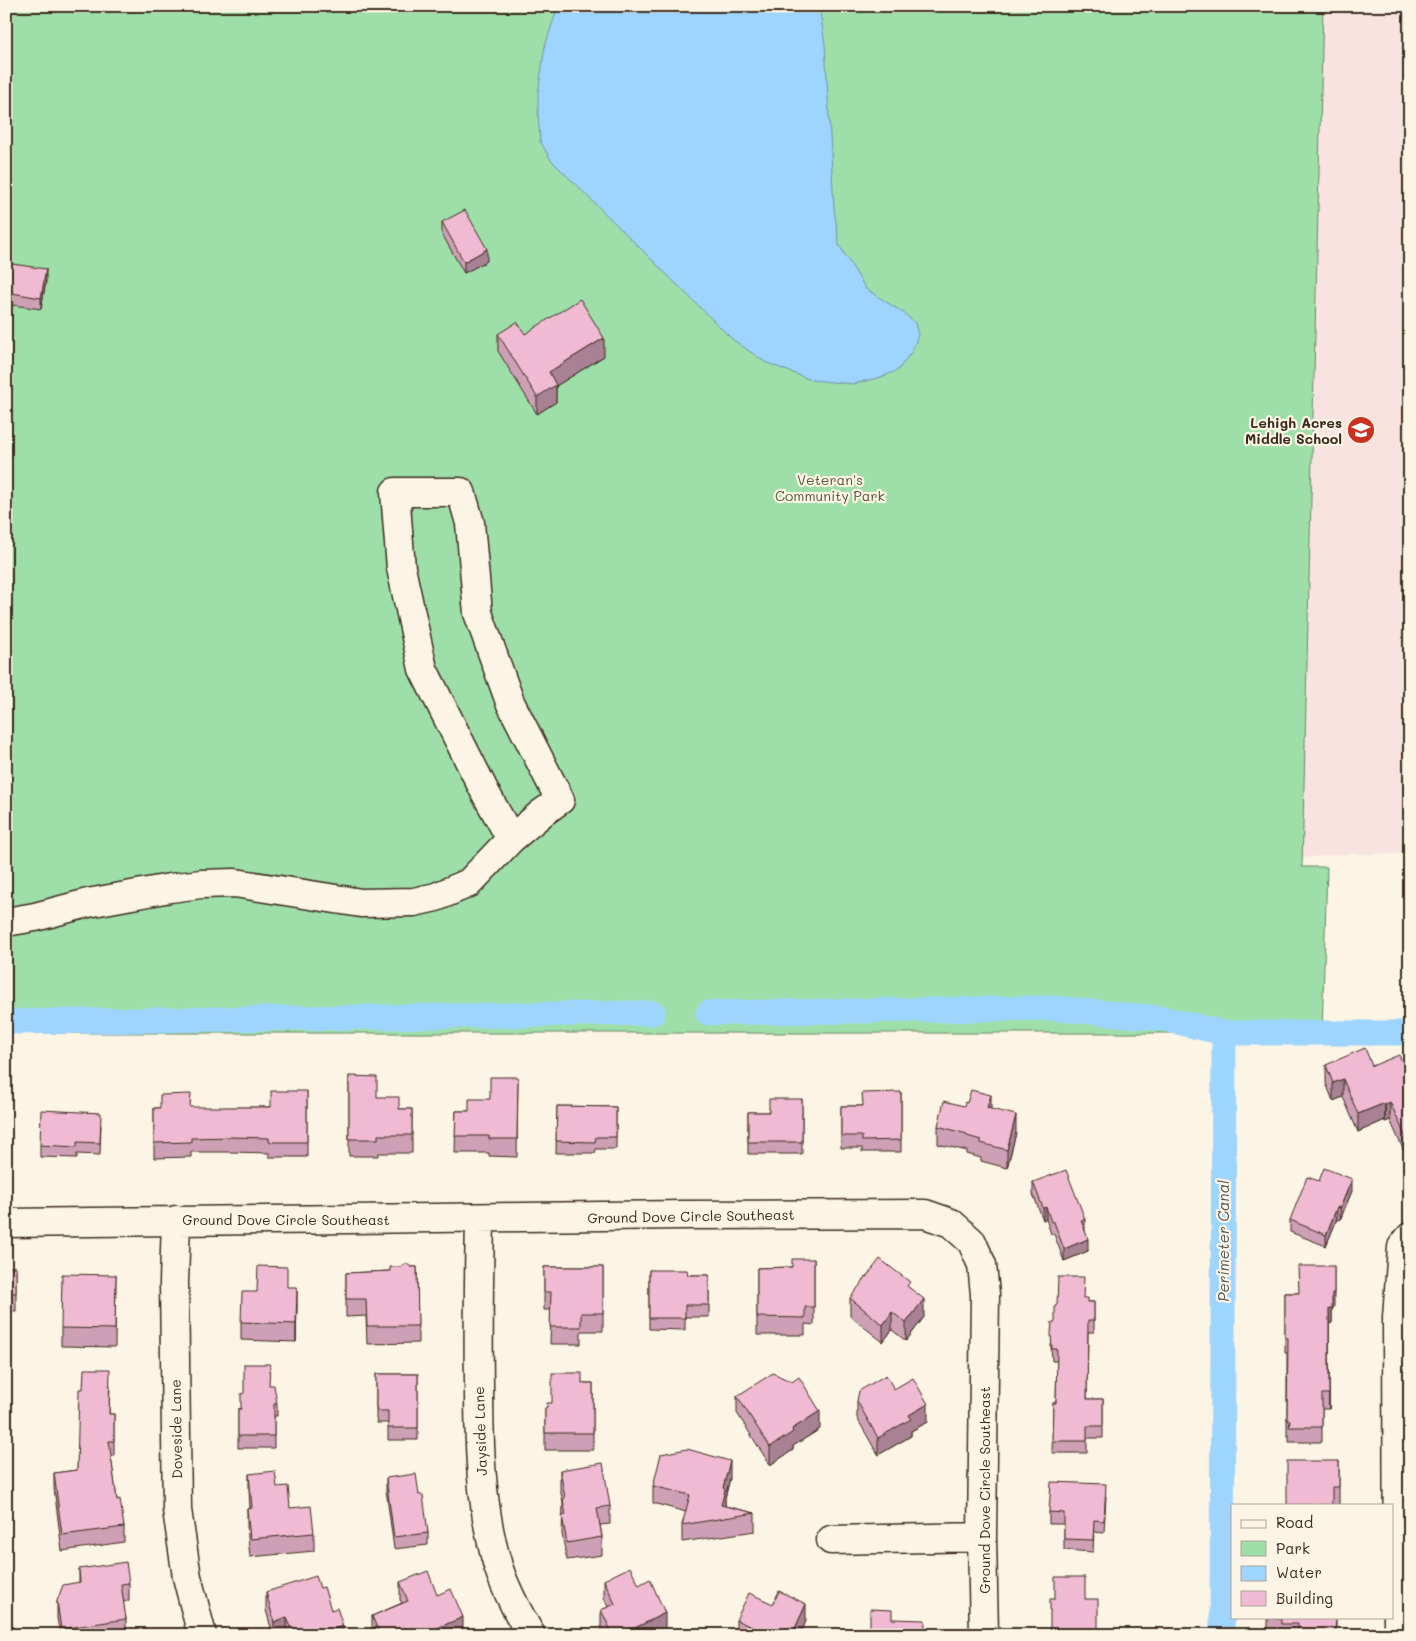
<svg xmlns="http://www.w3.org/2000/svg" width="1416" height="1641" viewBox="0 0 1416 1641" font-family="Mali,sans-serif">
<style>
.built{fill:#f8e3e0}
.green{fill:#9edfa9;stroke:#6c8464}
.water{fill:#9ed5fe;stroke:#7691a4}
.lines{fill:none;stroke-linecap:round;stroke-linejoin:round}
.canal{stroke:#9ed5fe;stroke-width:25}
.minor-casing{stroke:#3b2a1e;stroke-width:31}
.minor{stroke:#fcf5e5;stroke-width:28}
.wall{fill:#cea0b5;stroke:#3b2a1e}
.shaded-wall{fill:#a88294;stroke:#3b2a1e}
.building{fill:#f0bad3;stroke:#3b2a1e}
.labels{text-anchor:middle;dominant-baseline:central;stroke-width:4.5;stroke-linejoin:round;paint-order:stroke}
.poi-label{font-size:14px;font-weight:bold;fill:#3b2a1e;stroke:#fcf5e5;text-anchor:end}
.park-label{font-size:14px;fill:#545741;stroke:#fcf5e5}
.street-label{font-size:14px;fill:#3b2a1e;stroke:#fcf5e5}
.water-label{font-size:15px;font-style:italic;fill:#545556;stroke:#fcf5e5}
</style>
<rect width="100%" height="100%" fill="#fcf5e5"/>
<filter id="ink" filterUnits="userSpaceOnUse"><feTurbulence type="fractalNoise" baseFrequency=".02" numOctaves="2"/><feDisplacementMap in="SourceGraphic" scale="10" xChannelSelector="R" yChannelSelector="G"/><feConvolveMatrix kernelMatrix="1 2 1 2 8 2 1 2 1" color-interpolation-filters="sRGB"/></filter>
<g filter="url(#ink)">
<path class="built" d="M1323 6H1410V854H1344L1302 858Z"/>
<path class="green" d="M6 6H1323L1302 867H1327L1322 1033H6Z"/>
<path class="water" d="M558 6H819L825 44 834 208 839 245 866 289 905 314 915 323 918 335 912 351 898 370 882 377 853 384 811 380 765 362 732 339 551 160 540 141 538 113V93L545 46Z"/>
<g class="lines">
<path class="canal" d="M708 1013 1051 1008 1160 1018 1224 1033
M6 1022 653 1013
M1222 1635 1224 1033H1410"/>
<defs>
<path id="minor" d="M6 922 35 917 88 903 170 888 201 884 235 883 361 903 414 902 436 897 469 883 511 839 542 813 560 800 510 702 478 613 470 523 461 492H395L401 568 423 669 486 794 511 839
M480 1218C479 1273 478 1327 479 1382 479 1444 480 1506 498 1566 506 1591 518 1613 531 1635
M176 1220 174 1282 177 1510 187 1577 202 1635
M6 1223 683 1215 925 1214 951 1223 972 1242 982 1265 985 1294 982 1537 984 1635
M831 1540 982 1537
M1398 1635 1397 1318 1402 1247 1410 1237"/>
</defs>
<use href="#minor" class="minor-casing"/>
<use href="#minor" class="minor"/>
</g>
<path class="wall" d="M442 222 487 261 464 273 442 234Z
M6 263 46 281 41 309 6 304Z
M498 334H525L604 356 556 386V402L537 414 498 351Z
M1326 1065 1372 1066 1410 1079V1157L1407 1158 1390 1120 1385 1122V1120L1358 1132 1343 1097 1333 1101 1326 1083Z
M349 1076 377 1097 399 1109H412V1153H378V1156H349Z
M518 1077 517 1157 489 1156V1153H455L456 1111H469L490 1099Z
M307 1091V1157H269V1153L231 1152H191V1157L154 1158V1108L271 1107Z
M901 1092V1152H862V1148H841V1106H862Z
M802 1099V1154H748V1112H769Z
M557 1106 616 1107V1149H596L595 1153H556Z
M964 1106 991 1109 1016 1133 1007 1168 981 1161V1158L967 1154V1151L938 1144V1126Z
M101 1125 100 1155 77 1154V1158L40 1157V1145Z
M1319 1181 1352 1191 1340 1220 1337 1219 1326 1246 1290 1232V1220Z
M1033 1182 1085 1231 1088 1251 1064 1261 1054 1234H1051L1046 1219 1043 1220 1033 1194Z
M814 1259V1325L805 1324V1335H757V1268L792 1267Z
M1334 1266V1308H1332V1323L1329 1324V1409H1322V1442H1289V1435L1287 1436V1353H1285V1293H1298Z
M6 1267H16V1311H6Z
M411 1267H417L418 1343 367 1344 366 1316 346 1317V1273L390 1271Z
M544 1267H603V1331H581V1344H550L551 1310H544Z
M649 1270 688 1275H709V1317H685V1330L649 1329Z
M116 1275 115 1347 61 1346V1328Z
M287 1287 297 1305 296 1342 241 1340V1322L257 1292Z
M910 1288 924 1317 906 1341 892 1330 883 1342 850 1316V1298Z
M1084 1298 1088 1302H1094V1332H1088L1087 1399H1103V1438H1087V1453H1052L1053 1403H1056L1057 1361H1052L1051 1346 1055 1322Z
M376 1374H418V1440H388V1423H377L376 1418Z
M582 1383H593V1450H545V1408L547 1407 552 1403Z
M110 1385 109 1414H114V1456H111L117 1500 124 1527V1542L62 1551 54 1488V1473L77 1470 83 1389Z
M270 1385 277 1404V1416H274V1448H238V1409H241Z
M894 1389 928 1422 911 1431V1436L878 1455 857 1418V1401Z
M737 1396 820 1429 793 1446V1450L770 1465 737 1413Z
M1339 1461V1505H1287Z
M560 1470 610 1506V1524L600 1525 602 1537V1555L567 1560 562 1534 563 1503 560 1488Z
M249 1474 277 1487 290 1508 314 1533V1551L250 1557 247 1527V1509H250L249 1491Z
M386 1478 419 1495 428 1533V1545L394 1549 386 1490Z
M730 1478 725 1498V1506L755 1513V1531L682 1542V1525L686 1512 653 1503V1486Z
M1106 1496 1104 1533 1094 1532 1093 1552 1064 1550V1524H1049V1512Z
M79 1569 129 1583V1601L123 1602 126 1619V1635H60L57 1618V1601L79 1583Z
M604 1580 639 1585 665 1631 657 1635H605L601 1628V1610L608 1607 604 1598Z
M400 1582 437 1595 463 1635H372V1616L402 1603 400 1600Z
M320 1588 331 1610 343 1635H273L266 1610V1592Z
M1268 1617H1336V1635H1281V1632H1268Z
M736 1620 806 1621 800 1635H736Z"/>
<path class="shaded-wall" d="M487 249V261L464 273V262Z
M46 269V281L41 309V298Z
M604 338V356L556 386V402L537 414V397L549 372Z
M1343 1079V1097L1333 1101V1083Z
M991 1095V1113L987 1108Z
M1390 1102V1120L1385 1122V1105Z
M1385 1103V1120L1358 1132V1114Z
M1016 1115V1133L1007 1168V1150Z
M1410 1139V1157L1407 1158V1140Z
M1352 1179V1191L1340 1220V1208Z
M1046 1207V1219L1043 1220V1208Z
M1337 1207V1219L1326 1246V1235Z
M1085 1219V1231L1081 1220Z
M1088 1239V1251L1064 1261V1249Z
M297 1287V1305L296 1342V1324Z
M1332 1293V1323L1329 1324V1409V1309Z
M924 1299V1317L906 1341V1323Z
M892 1312V1330L883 1342V1325Z
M928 1404V1422L911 1431V1436L878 1455V1438L909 1415Z
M820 1411V1429L793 1446V1450L770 1465V1447L792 1429Z
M730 1461V1478L725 1498V1507L721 1505 723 1488Z
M806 1604V1621L800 1635H792Z
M665 1613V1631L657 1635H621Z
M287 1617V1635H274V1622Z
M463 1617V1635H421Z
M343 1626V1635H317Z"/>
<path class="building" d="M465 210 487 249 464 262 442 222Z
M6 263 46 269 41 298 6 292Z
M580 299 604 338 549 372 556 385 537 397 498 334 517 322 525 334Z
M1365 1048 1372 1066 1399 1055 1410 1079V1139L1407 1140 1390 1102 1385 1105V1103L1358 1114 1343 1079 1333 1083 1326 1065Z
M349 1076 377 1077V1097H399V1109H412V1135H378V1139H349Z
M490 1077H518L517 1139H489V1136H455L456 1111H469V1099H490Z
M971 1090 991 1095 987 1108 1016 1115 1007 1150 981 1143V1140L967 1136V1134L938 1126 944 1101 964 1106 965 1102 967 1103Z
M271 1091H307V1142H269V1138L231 1137 191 1138V1142L154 1143V1108H160V1095L191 1094 190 1107H271Z
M901 1092V1140L862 1141V1136H841V1106H863L862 1093Z
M769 1099H802V1142H748V1112H769Z
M557 1106 616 1107V1137H596L595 1142 556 1141Z
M41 1110 101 1113 100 1143 77 1142V1147L40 1145Z
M1324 1168 1352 1179 1340 1208 1337 1207 1326 1235 1290 1220 1307 1177 1319 1181Z
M1066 1170 1085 1219 1081 1220 1088 1239 1064 1249 1054 1222H1051L1046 1207 1043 1208 1033 1182Z
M792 1259H814V1307H805V1318L757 1317V1268L792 1267Z
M880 1259 910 1282 907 1286 924 1299 906 1323 892 1312 883 1325 850 1298Z
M406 1263 411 1267H417L418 1326H367L366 1299H346V1273L390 1271V1267H402Z
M258 1266 287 1267V1287H297L296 1324 241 1322 242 1292H257Z
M1298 1266H1334V1293H1332V1308L1329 1309V1394H1322V1427H1289L1290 1420H1287L1288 1338H1285V1293H1299Z
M6 1267H16V1293H6Z
M544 1267H603V1313H581V1327H550L551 1292H544Z
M649 1270H687L688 1275H709V1305H685V1318H649Z
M62 1274 116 1275 115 1329 61 1328Z
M1058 1277H1084L1083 1298H1088V1302H1094V1320H1088L1087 1399H1103V1426H1087V1441H1052L1053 1403H1056L1057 1349H1052L1051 1334 1052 1322H1055V1306L1057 1305Z
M244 1364H270L269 1385H274L277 1404H274V1436H238V1409H241V1394L244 1393Z
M84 1369H110L109 1414H114V1441H109L117 1500 120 1499 124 1527 62 1535 54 1473 77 1470 79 1389H83Z
M552 1373H582V1383H593V1433H545V1408L547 1407V1403H552Z
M773 1373 792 1382 799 1377 820 1411 792 1429 793 1432 770 1447 737 1396Z
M376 1374H418V1428H388V1411H377L376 1406Z
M886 1375 894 1389 913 1378 928 1404 909 1415 911 1419 878 1438 857 1401 859 1391Z
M687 1449 730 1461 723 1488 725 1490 721 1505 755 1513 682 1525 690 1495 653 1486 661 1454Z
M1287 1461H1339V1487H1332V1505H1287Z
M603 1463 610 1506 597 1508 602 1537 567 1543 562 1516 566 1515 563 1500 565 1498 560 1470Z
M275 1471 277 1487 288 1486 290 1508 311 1506 314 1533 250 1539 247 1509 252 1508 249 1474Z
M416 1474 419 1495H423L428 1533 394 1537 386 1478Z
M1051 1482 1106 1484 1104 1521 1094 1520 1093 1540 1064 1539V1513L1049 1512Z
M126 1562 129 1583 121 1584 126 1619 61 1629 57 1601 63 1585 80 1582 79 1569Z
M630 1567 639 1585 650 1579 665 1613 621 1635H613L601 1610 615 1604 604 1580Z
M428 1571 437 1595 451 1589 463 1617 421 1635H399L398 1633 392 1635H380L372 1616 408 1601 400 1582Z
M316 1576 320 1588 324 1587 331 1610 337 1608 343 1626 317 1635H293L287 1617 274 1622 266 1592Z
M1055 1577H1085V1599H1098V1635H1050V1599H1055Z
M779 1591 806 1604 792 1635H751L754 1628 736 1620 749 1593 773 1604Z
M870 1609 892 1610V1619L925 1620V1635H870Z
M1268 1617H1336L1335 1635H1298V1624H1281V1618H1268Z"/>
</g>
<defs>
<symbol id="school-disc" viewBox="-11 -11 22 22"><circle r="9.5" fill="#c8321e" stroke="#fcf5e5"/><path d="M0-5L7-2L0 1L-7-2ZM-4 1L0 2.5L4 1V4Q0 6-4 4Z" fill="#fff"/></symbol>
</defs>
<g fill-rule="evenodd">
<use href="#school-disc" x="1345" y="414" width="32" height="32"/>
</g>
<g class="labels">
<g class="poi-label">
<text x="1342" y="422">Lehigh Acres<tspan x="1342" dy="16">Middle School</tspan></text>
</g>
<g class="park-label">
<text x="830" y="479">Veteran's<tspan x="830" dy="16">Community Park</tspan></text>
</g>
<g class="street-label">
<text transform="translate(691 1216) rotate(-1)">Ground Dove Circle Southeast</text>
<text x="286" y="1219">Ground Dove Circle Southeast</text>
<text transform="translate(176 1429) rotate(-91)">Doveside Lane</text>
<text transform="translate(480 1431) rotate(-92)">Jayside Lane</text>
<text transform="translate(984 1490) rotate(-90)">Ground Dove Circle Southeast</text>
</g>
<g class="water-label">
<text transform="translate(1223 1241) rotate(-90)">Perimeter Canal</text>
</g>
</g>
<rect width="1416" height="1641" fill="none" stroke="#fcf5e5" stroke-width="25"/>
<rect x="12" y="12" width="1391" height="1616" fill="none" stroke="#3b2a1e" stroke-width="2" filter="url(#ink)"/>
<rect x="1231" y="1504" width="162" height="115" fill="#fcf5e5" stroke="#afa495"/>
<rect x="1241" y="1520" width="25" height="8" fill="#fcf5e5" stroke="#afa495"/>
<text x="1276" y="1528" font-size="15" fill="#3b2a1e">Road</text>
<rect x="1241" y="1541" width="25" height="15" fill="#9edfa9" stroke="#afa495"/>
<text x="1276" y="1554" font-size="15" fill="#3b2a1e">Park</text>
<rect x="1241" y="1566" width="25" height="15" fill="#9ed5fe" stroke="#afa495"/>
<text x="1276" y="1578" font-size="15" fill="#3b2a1e">Water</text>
<rect x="1241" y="1591" width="25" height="15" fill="#f0bad3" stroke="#afa495"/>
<text x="1276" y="1604" font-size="15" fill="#3b2a1e">Building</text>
</svg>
